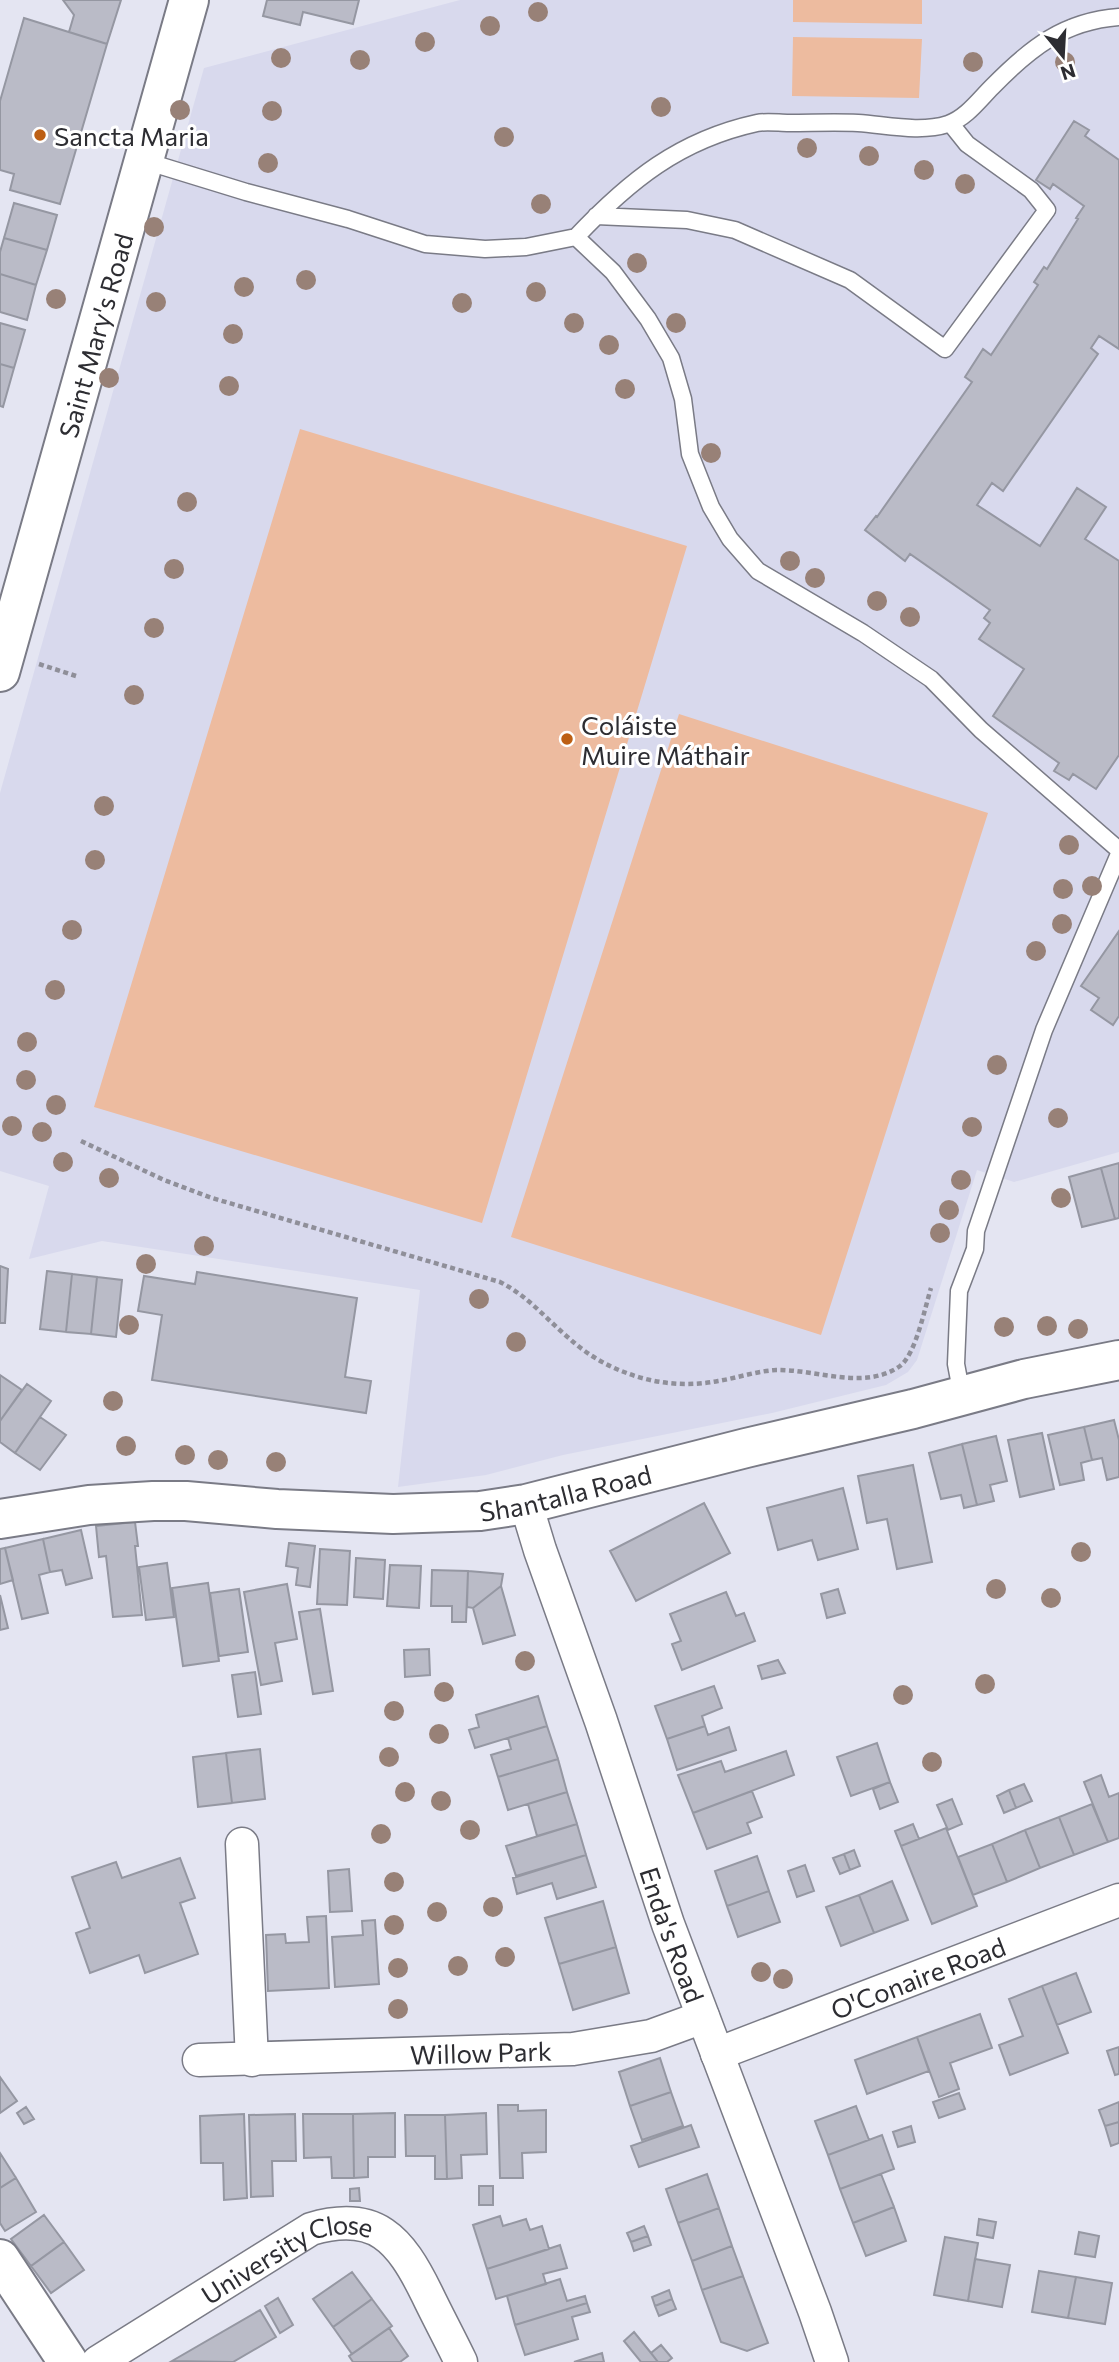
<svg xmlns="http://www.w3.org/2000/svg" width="1119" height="2362" viewBox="0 0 1119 2362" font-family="Commissioner,sans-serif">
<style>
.built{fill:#d8d9ed}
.green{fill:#edbb9f}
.building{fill:#babbc7;stroke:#9597a2;stroke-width:2}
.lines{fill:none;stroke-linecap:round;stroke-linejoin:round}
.lane-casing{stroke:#7a7b86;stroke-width:19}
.street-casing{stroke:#7a7b86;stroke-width:35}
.secondary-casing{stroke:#7a7b86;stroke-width:42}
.path{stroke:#8f8f99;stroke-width:4.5;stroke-dasharray:5 3.5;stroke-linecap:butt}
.lane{stroke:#fff;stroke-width:16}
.street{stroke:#fff;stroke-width:32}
.secondary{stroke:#fff;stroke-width:38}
.tree{fill:#988177}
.poi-dot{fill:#bd5f14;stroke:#fff;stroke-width:2.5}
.labels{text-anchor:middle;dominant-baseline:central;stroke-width:6;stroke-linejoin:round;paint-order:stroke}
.poi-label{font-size:26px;fill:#2d2d32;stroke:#fff;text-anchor:start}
.street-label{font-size:26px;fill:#2d2d32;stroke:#fff}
</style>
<rect width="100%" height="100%" fill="#e4e5f2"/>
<path class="built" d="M460 0H1119V1152L1014 1182 977 1170 917 1360 908 1372 886 1385 772 1413 563 1455 486 1475 398 1487 420 1290 102 1241 29 1259 49 1186 0 1171V793L204 68Z"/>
<path class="green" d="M793 0H922V24L793 22Z
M793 37 922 39 919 98 792 96Z
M300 429 687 546 482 1223 94 1107Z
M679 714 988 813 821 1335 511 1237Z"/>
<path class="building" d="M63 0H121L107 44 69 32 74 15Z
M267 0H359L353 24 303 12 300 25 263 16Z
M24 18 107 44 60 204 10 190 14 174 0 170V101Z
M1074 121 1089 130 1085 136 1119 160V349L1099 336 1091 348 1098 354 1003 491 992 483 977 505 1040 546 1077 488 1106 507 1085 539 1119 561V755L1096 789 1073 774 1069 780 1054 771 1059 763 993 716 1024 669 979 639 990 623 984 618 990 610 910 554 905 561 865 530 876 516 877 517 972 382 965 377 983 349 991 355 1038 285 1034 282 1044 267 1047 269 1078 219 1076 218 1084 206 1053 184 1050 189 1036 180Z
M14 203 57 215 47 250 4 238Z
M4 238 47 250 36 285 0 274V252Z
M0 274 36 285 27 320 0 312Z
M0 323 25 330 14 368 0 364Z
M0 364 14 368 3 407 0 406Z
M1119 931V1016L1113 1025 1091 1010 1099 998 1081 986Z
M1119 1163V1218L1115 1219 1101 1168Z
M1101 1168 1115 1219 1082 1227 1069 1177Z
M0 1266 8 1269 5 1323H0Z
M47 1271 72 1274 66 1332 40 1329Z
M197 1272 357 1298 345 1377 371 1381 366 1413 152 1380 162 1315 138 1311 144 1276 195 1284Z
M72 1274 97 1277 91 1334 66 1332Z
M97 1277 122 1280 116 1337 91 1334Z
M0 1375 22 1390 0 1421Z
M27 1384 51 1401 15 1453 0 1442V1421Z
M40 1417 66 1435 40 1470 15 1453Z
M1114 1420 1119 1440V1477L1107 1480 1102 1458 1092 1460 1084 1427Z
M1084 1427 1092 1460 1081 1463 1084 1480 1060 1485 1048 1435Z
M1042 1433 1054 1489 1020 1497 1008 1440Z
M996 1436 1007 1481 990 1485 994 1501 977 1505 962 1444Z
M962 1444 977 1505 964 1508 961 1495 941 1499 929 1453Z
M913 1465 932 1562 897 1569 887 1519 867 1523 858 1476Z
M843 1488 858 1549 818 1560 812 1540 778 1550 767 1508Z
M704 1503 730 1553 636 1601 610 1551Z
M135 1522 138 1546H135L142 1615 113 1617 106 1556 99 1557 96 1526Z
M81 1530 92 1578 66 1585 62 1570 50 1572 43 1539Z
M43 1539 50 1572 39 1575 48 1613 22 1619 5 1548Z
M289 1543 315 1546 310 1587 296 1585 298 1568 286 1566Z
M5 1548 13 1580 0 1584V1549Z
M320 1549 350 1551 347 1605 317 1604Z
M356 1558 385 1560 383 1599 354 1597Z
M167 1563 174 1617 146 1620 139 1567Z
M390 1565 421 1566 419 1608 387 1606Z
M432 1570 468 1571 466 1622H452V1606H431Z
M468 1571 503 1574 501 1586 473 1608 467 1607Z
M208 1583 219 1661 183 1666 172 1588Z
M287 1584 297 1639 275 1643 282 1681 261 1685 244 1592Z
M501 1586 515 1635 483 1644 473 1608Z
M239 1589 248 1652 219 1656 210 1593Z
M838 1589 845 1613 827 1618 821 1594Z
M726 1592 736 1616 744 1613 755 1641 682 1670 672 1644 681 1641 670 1614Z
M0 1595 8 1628 0 1630Z
M320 1609 333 1691 313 1694 299 1612Z
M429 1649 430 1675 405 1677 404 1650Z
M778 1660 785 1673 762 1679 758 1666Z
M255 1672 261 1714 238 1717 232 1675Z
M714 1686 722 1708 702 1716 705 1726 667 1739 655 1706Z
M538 1696 547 1726 475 1748 469 1730 479 1727 476 1715Z
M547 1726 558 1759 498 1777 491 1755 511 1749 508 1738Z
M705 1726 708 1735 729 1727 736 1750 677 1770 667 1739Z
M877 1743 890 1782 851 1796 837 1757Z
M260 1749 265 1799 232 1803 226 1753Z
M786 1751 794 1775 693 1813 678 1775 721 1761 725 1772Z
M226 1753 232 1803 198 1807 193 1757Z
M558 1759 567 1792 508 1810 498 1777Z
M1101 1775 1109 1797 1119 1793V1838L1108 1842 1084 1782Z
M890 1782 898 1802 880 1809 873 1789Z
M1024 1784 1032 1801 1016 1808 1009 1790Z
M1009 1790 1016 1808 1004 1813 997 1796Z
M752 1791 762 1817 747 1823 751 1833 707 1849 693 1813Z
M567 1792 577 1824 537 1836 528 1804Z
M952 1799 962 1824 948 1830 937 1805Z
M1092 1804 1108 1842 1074 1855 1059 1817Z
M1059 1817 1074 1855 1040 1868 1025 1830Z
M577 1824 586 1855 516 1876 506 1846Z
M913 1824 919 1839 901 1846 895 1831Z
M946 1828 977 1906 932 1924 901 1846Z
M1025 1830 1040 1868 1007 1882 992 1844Z
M992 1844 1007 1882 973 1895 958 1857Z
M854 1850 860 1866 850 1870 844 1854Z
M844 1854 850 1870 840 1874 833 1858Z
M586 1855 596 1887 557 1899 552 1883 517 1894 513 1878Z
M757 1856 769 1891 727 1906 715 1871Z
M180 1858 195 1898 180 1903 198 1954 145 1973 139 1955 90 1973 76 1933 90 1928 72 1877 116 1862 122 1878Z
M805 1865 814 1891 797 1897 788 1871Z
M349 1869 352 1911 330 1912 328 1871Z
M892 1881 908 1920 874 1933 859 1895Z
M769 1891 780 1922 738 1937 727 1906Z
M859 1895 874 1933 841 1946 826 1907Z
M603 1901 616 1947 559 1964 545 1918Z
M326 1916 329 1988 268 1991 266 1935 285 1934 286 1943 309 1942 307 1917Z
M375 1920 379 1984 335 1987 332 1937 363 1935 362 1921Z
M616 1947 629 1993 573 2010 559 1964Z
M1076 1973 1091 2012 1057 2025 1042 1986Z
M1042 1986 1068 2053 1010 2075 999 2045 1023 2036 1009 1999Z
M980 2014 992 2048 950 2063 959 2089 939 2097 917 2037Z
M917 2037 929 2071 867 2094 855 2060Z
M1119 2047V2074L1115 2075 1107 2051Z
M660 2058 671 2092 630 2106 619 2072Z
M0 2077 17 2101 0 2113Z
M671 2092 683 2126 642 2140 630 2106Z
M959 2093 965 2109 939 2118 933 2102Z
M1119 2102V2122L1105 2126 1099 2110Z
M498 2105H518V2111L546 2110V2152L522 2153 523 2178H500Z
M856 2106 869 2140 828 2155 815 2121Z
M26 2107 34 2119 24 2124 17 2113Z
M395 2113V2157H368V2177L354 2178 353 2114Z
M486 2113 487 2154 461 2155 462 2178 447 2179 445 2115Z
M244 2114 247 2198 224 2200 223 2163H201L200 2116Z
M295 2114 296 2161H272L273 2196 251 2197 249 2115Z
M303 2114H353L354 2178H332L331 2157 304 2158Z
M405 2115H445L447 2179H435V2156H406Z
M1119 2122V2143L1111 2146 1105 2126Z
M691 2125 699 2147 639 2167 631 2146Z
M911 2126 915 2142 898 2147 893 2132Z
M882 2135 894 2169 840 2189 828 2155Z
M0 2153 16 2178 0 2188Z
M707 2174 719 2208 678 2223 666 2189Z
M881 2174 894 2207 853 2223 840 2189Z
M16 2178 36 2212 5 2231 0 2223V2188Z
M479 2186H493V2205H479Z
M359 2188 360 2201H350V2189Z
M894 2207 906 2241 866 2256 853 2223Z
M719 2208 732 2246 692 2261 678 2223Z
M44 2215 64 2242 31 2266 11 2239Z
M500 2216 503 2226 526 2219 530 2230 542 2226 549 2249 487 2269 473 2225Z
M979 2219 996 2222 993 2238 977 2235Z
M644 2226 648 2236 631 2242 627 2233Z
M1079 2232 1099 2236 1095 2257 1075 2254Z
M648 2236 651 2245 634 2251 631 2242Z
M945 2237 978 2243 968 2301 934 2295Z
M64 2242 84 2270 51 2293 31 2266Z
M560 2245 567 2268 543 2274 546 2284 496 2299 487 2269Z
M732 2246 743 2276 702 2290 692 2261Z
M975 2259 1010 2265 1002 2307 968 2301Z
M1039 2271 1076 2277 1068 2318 1032 2312Z
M352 2272 372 2299 333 2327 313 2299Z
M743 2276 768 2343 747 2351 721 2342 702 2290Z
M1076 2277 1112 2283 1105 2324 1068 2318Z
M560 2279 567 2301 585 2296 587 2303 515 2325 507 2296Z
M669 2290 672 2299 655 2306 652 2297Z
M278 2298 293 2325 280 2333 265 2306Z
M372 2299 392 2326 352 2354 333 2327Z
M672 2299 676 2309 659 2316 655 2306Z
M587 2303 590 2312 572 2317 578 2339 525 2355 515 2325Z
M260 2310 276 2337 233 2362 172 2361Z
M389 2328 408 2356 400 2362H353L349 2356Z
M634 2332 651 2353 658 2362H641L624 2341Z
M661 2345 672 2358 667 2362H658L651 2353Z
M602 2353 604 2362H574Z"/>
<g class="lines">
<defs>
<path id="lane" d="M145 161 246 192 348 219 425 244 485 249 526 247 576 237 613 272 648 319 671 358 683 399 690 454 711 507 730 539 758 571 863 633 931 679 981 730 1119 850
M596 216 687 220 735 230 850 280 945 349 1047 210 1031 190 967 144 951 124
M576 237C629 181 679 140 757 123 767 121 779 123 789 123 812 123 835 122 858 123 887 125 920 133 948 124 966 118 979 100 992 87 1030 48 1064 21 1119 17
M962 1396 956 1364 959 1291 975 1249 976 1231 1044 1030 1119 854"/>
<g id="street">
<path id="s1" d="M526 1504 540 1550 601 1721 668 1924 815 2312 832 2362"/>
<path d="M242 1844 252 2060"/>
<path id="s2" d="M717 2054 1119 1900"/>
<path id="s3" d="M199 2060 573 2049 651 2036 703 2017"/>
<path id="s4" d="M98 2362 311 2229C376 2210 400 2239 427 2294 438 2317 450 2339 461 2362"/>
</g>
<g id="secondary">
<path id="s5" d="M0 672 189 0"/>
<path id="s6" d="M0 1519 89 1505 153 1501H186L277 1509 393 1514 480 1511 526 1504 746 1448 913 1409 1024 1379 1119 1360"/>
<path d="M0 2259 68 2362"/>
</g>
</defs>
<use href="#lane" class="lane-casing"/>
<use href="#street" class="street-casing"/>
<use href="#secondary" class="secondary-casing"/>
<path class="path" d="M39 664 76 676
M81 1141 164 1180 212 1198 500 1282C528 1296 546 1319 570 1339 585 1353 605 1365 624 1372 654 1384 687 1387 718 1381 737 1378 757 1371 776 1370 815 1369 865 1391 900 1366 916 1354 925 1307 931 1288"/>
<use href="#lane" class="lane"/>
<use href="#street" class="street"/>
<use href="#secondary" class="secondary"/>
</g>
<g class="tree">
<circle cx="538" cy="12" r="10"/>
<circle cx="490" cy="26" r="10"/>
<circle cx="425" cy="42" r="10"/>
<circle cx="281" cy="58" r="10"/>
<circle cx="360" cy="60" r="10"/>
<circle cx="973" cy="62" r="10"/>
<circle cx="1065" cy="62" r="10"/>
<circle cx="661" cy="107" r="10"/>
<circle cx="180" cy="110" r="10"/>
<circle cx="272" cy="111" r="10"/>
<circle cx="504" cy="137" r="10"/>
<circle cx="807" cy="148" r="10"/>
<circle cx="869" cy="156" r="10"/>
<circle cx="268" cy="163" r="10"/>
<circle cx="924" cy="170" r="10"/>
<circle cx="965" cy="184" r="10"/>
<circle cx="541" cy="204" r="10"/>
<circle cx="154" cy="227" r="10"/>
<circle cx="637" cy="263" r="10"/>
<circle cx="306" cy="280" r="10"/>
<circle cx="244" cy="287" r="10"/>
<circle cx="536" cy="292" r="10"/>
<circle cx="56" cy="299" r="10"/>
<circle cx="156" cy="302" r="10"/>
<circle cx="462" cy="303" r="10"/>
<circle cx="574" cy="323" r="10"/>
<circle cx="676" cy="323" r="10"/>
<circle cx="233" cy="334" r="10"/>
<circle cx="609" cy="345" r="10"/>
<circle cx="109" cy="378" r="10"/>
<circle cx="229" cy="386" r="10"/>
<circle cx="625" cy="389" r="10"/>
<circle cx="711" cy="453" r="10"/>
<circle cx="187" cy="502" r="10"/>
<circle cx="790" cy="561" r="10"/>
<circle cx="174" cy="569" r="10"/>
<circle cx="815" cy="578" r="10"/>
<circle cx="877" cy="601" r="10"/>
<circle cx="910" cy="617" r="10"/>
<circle cx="154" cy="628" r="10"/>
<circle cx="134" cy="695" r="10"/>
<circle cx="104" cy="806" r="10"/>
<circle cx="1069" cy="845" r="10"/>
<circle cx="95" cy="860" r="10"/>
<circle cx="1092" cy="886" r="10"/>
<circle cx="1063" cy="889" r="10"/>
<circle cx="1062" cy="924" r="10"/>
<circle cx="72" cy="930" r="10"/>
<circle cx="1036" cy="951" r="10"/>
<circle cx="55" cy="990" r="10"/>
<circle cx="27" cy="1042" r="10"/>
<circle cx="997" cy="1065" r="10"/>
<circle cx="26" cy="1080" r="10"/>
<circle cx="56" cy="1105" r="10"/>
<circle cx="1058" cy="1118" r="10"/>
<circle cx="12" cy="1126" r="10"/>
<circle cx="972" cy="1127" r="10"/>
<circle cx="42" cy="1132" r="10"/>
<circle cx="63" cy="1162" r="10"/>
<circle cx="109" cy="1178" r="10"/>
<circle cx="961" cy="1180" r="10"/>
<circle cx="1061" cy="1198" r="10"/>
<circle cx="949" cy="1210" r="10"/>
<circle cx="940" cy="1233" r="10"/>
<circle cx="204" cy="1246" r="10"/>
<circle cx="146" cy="1264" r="10"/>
<circle cx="479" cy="1299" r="10"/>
<circle cx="129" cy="1325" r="10"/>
<circle cx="1047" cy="1326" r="10"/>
<circle cx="1004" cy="1327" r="10"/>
<circle cx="1078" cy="1329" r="10"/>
<circle cx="516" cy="1342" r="10"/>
<circle cx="113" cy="1401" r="10"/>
<circle cx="126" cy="1446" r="10"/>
<circle cx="185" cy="1455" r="10"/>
<circle cx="218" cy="1460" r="10"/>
<circle cx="276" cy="1462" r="10"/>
<circle cx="1081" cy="1552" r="10"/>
<circle cx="996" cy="1589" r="10"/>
<circle cx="1051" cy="1598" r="10"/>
<circle cx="525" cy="1661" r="10"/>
<circle cx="985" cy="1684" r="10"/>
<circle cx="444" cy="1692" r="10"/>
<circle cx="903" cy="1695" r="10"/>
<circle cx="394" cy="1711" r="10"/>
<circle cx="439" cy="1734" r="10"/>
<circle cx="389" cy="1757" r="10"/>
<circle cx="932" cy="1762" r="10"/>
<circle cx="405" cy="1792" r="10"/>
<circle cx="441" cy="1801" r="10"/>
<circle cx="470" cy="1830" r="10"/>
<circle cx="381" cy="1834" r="10"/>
<circle cx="394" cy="1882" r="10"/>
<circle cx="493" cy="1907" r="10"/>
<circle cx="437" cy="1912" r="10"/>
<circle cx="394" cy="1925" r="10"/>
<circle cx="505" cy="1957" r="10"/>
<circle cx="458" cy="1966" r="10"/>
<circle cx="398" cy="1968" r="10"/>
<circle cx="761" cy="1972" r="10"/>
<circle cx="783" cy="1979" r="10"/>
<circle cx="398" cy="2009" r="10"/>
</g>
<g class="poi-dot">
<circle cx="40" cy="135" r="7"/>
<circle cx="567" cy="739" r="7"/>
</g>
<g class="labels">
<g class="poi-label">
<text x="54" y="135">Sancta Maria</text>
<text x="581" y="724">Coláiste<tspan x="581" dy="30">Muire Máthair</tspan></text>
</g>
<g class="street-label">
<text stroke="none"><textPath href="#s5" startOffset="350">Saint Mary's Road</textPath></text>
<text stroke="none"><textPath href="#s6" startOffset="569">Shantalla Road</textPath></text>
<text stroke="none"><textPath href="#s1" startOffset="455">Enda's Road</textPath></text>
<text stroke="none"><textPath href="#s2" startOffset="215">O'Conaire Road</textPath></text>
<text stroke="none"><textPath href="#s3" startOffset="282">Willow Park</textPath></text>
<text stroke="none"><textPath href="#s4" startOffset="219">University Close</textPath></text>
</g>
</g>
<g transform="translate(1063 56) rotate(162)" stroke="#ffffff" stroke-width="5" paint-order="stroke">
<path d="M0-5L12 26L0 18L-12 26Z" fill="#2d2d32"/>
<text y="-10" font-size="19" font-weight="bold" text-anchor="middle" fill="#2d2d32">N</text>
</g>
</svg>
